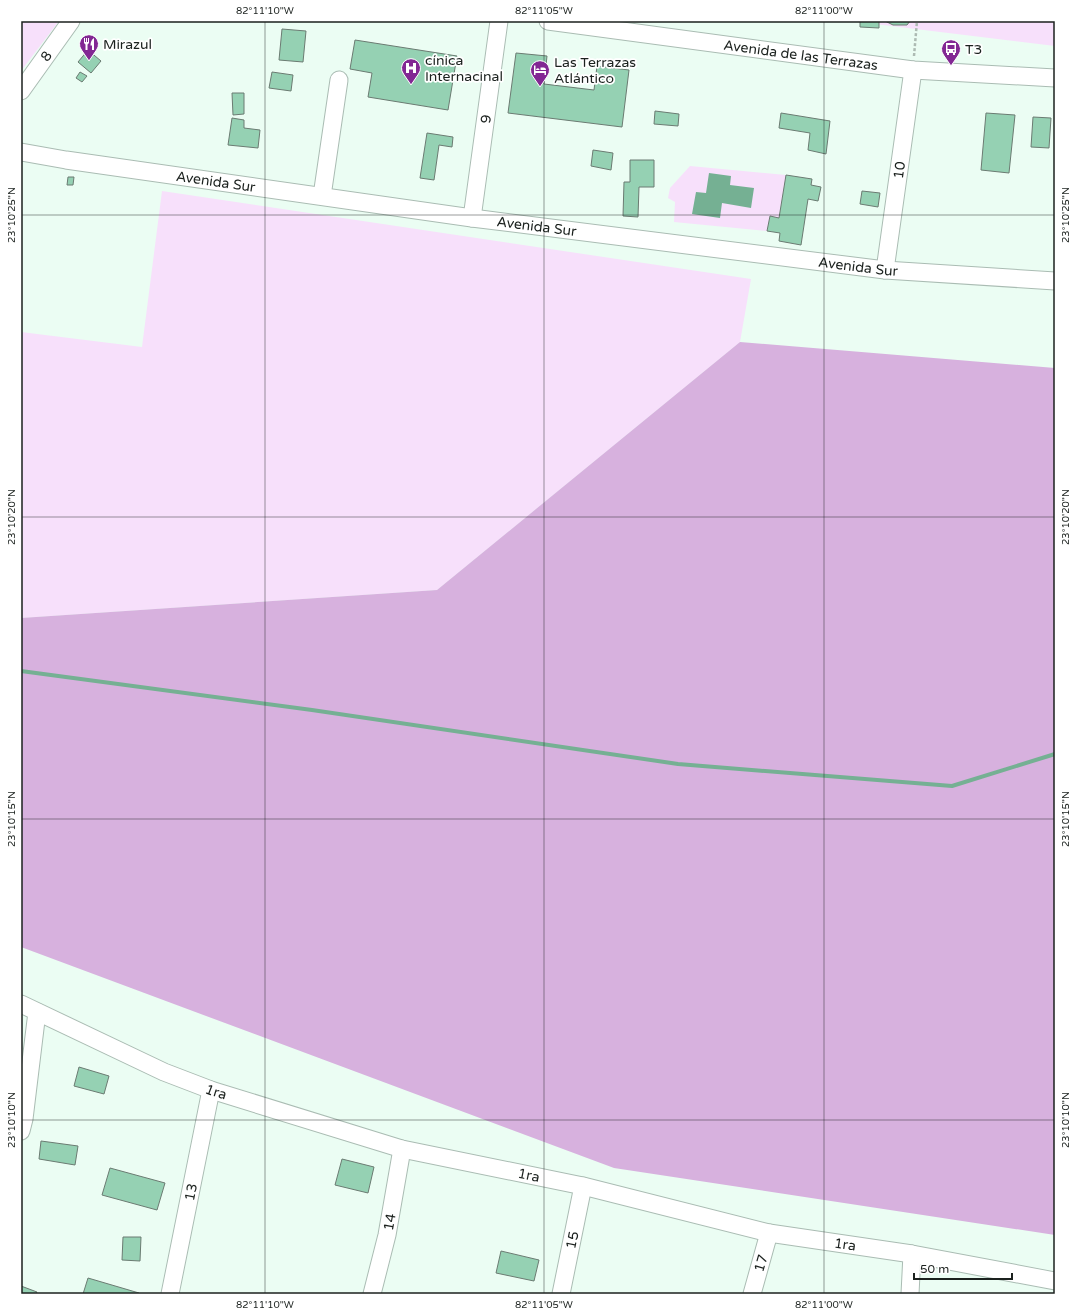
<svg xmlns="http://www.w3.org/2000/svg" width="1076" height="1315" viewBox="0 0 1076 1315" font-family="'Varela Round',sans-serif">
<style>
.green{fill:#f7e0fb}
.forest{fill:#d7b1de}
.water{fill:#75b093}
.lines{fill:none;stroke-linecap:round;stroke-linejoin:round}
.stream{stroke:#75b093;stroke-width:4}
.building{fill:#95d1b3;stroke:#6b7b72}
.minor-casing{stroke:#aabcb3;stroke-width:19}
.path{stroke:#adbbb3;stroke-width:2.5;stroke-dasharray:3 2;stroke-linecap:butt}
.minor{stroke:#fff;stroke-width:17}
.ticks{fill:none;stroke:#1b211e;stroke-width:1;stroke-opacity:0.45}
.labels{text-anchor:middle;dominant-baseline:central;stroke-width:3.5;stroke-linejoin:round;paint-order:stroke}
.poi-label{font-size:14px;fill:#1b211e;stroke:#fff;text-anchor:start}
.street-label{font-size:14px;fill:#1b211e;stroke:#fff}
.neatline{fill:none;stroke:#1b211e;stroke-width:1.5}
.ticks-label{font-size:10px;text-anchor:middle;fill:#1b211e}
</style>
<rect width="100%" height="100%" fill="#ebfdf3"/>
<path class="green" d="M21 21H59L21 71Z
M850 21H1055V46Z
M690 166 786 175 779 218 770 216 767 231 674 222 675 202 668 198 670 188Z
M162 191 751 279 740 342 437 590 21 618V332L142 347Z"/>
<path class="forest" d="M740 342 1055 368V1235L614 1168 21 947V618L437 590Z"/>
<path class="water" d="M709 173 731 176 730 185 754 188 751 208 722 203 720 218 692 214 696 192 706 193Z"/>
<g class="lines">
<path class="stream" d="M21 671 312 710 678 764 952 786 1055 754"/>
</g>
<path class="building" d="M860 21H879V28L860 27Z
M885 21H910L907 25H893Z
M282 29 306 31 303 62 279 60Z
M355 40 457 56 448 110 368 97 372 73 350 69Z
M88 50 101 61 91 73 78 62Z
M516 53 547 56 544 84 594 90 597 66 629 70 622 127 508 113Z
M80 72 87 76 82 82 76 78Z
M272 72 293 75 291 91 269 88Z
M232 93H244V114L233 115Z
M655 111 679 114 678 126 654 124Z
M781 113 830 121 826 154 808 150 810 133 779 128Z
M986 113 1015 115 1009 173 981 170Z
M1033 117 1051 118 1049 148 1031 147Z
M232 118 244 120V128L260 130 258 148 228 145Z
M427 133 453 137 452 147 439 145 434 180 420 178Z
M593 150 613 153 611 170 591 166Z
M630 160H654V187H639L638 217 623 216 624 182H630Z
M786 175 812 179 811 185 821 187 818 201 808 199 801 245 779 241 780 233 767 231 770 216 779 218Z
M68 177H74L73 185H67Z
M862 191 880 193 878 207 860 204Z
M79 1067 109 1076 104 1094 74 1086Z
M41 1141 78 1146 75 1165 39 1159Z
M342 1159 374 1167 368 1193 335 1185Z
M110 1168 165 1183 157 1210 102 1195Z
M123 1237H141L140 1261 122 1260Z
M501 1251 539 1260 534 1281 496 1273Z
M88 1278 139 1293V1294H83Z
M21 1286 37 1292 36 1294H21Z"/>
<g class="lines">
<defs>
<g id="minor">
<path id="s1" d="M548 21 913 70 1055 78"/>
<path id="s2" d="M21 91 71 21"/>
<path id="s3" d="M21 152 66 160 472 218 885 270 1055 281"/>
<path d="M322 196 339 80"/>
<path id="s4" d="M472 218 499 21"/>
<path id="s5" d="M885 270 913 70"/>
<path id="s6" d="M21 1004 164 1072 211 1090 402 1149 583 1186 769 1233 912 1254 1055 1281"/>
<path d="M21 1131 24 1119 37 1012"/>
<path id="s7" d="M170 1294 211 1090"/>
<path id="s8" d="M372 1294 387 1235 402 1149"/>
<path id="s9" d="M561 1294 583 1186"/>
<path id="s10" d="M752 1294 769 1233"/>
<path d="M910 1294 912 1254"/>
</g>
</defs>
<use href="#minor" class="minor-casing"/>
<path class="path" d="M914 56 917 21"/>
<use href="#minor" class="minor"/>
</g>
<path class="ticks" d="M265 21V1294M544 21V1294M824 21V1294M21 215H1055M21 517H1055M21 819H1055M21 1120H1055"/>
<defs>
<symbol id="restaurant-pin" viewBox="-11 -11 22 30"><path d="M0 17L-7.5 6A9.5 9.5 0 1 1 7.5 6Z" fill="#822793" stroke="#fff"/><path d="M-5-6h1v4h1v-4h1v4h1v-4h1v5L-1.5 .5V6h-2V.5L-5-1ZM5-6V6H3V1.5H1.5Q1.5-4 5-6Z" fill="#fff"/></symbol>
<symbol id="bus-pin" viewBox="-11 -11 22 30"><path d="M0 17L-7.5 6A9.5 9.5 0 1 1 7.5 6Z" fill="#822793" stroke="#fff"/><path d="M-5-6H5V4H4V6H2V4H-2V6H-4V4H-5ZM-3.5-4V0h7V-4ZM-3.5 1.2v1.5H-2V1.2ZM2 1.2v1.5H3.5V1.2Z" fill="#fff"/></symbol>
<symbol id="hospital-pin" viewBox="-11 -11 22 30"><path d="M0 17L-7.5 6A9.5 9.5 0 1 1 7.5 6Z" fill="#822793" stroke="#fff"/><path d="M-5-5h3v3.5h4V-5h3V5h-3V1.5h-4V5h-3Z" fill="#fff"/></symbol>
<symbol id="hotel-pin" viewBox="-11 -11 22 30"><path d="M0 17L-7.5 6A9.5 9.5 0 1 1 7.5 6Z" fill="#822793" stroke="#fff"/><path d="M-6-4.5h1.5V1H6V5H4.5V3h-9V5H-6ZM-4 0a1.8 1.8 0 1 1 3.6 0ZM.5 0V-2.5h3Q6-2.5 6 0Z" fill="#fff"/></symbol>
</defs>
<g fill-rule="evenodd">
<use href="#restaurant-pin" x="78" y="33" width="22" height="30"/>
<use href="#bus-pin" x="940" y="38" width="22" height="30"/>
<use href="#hospital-pin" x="400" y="57" width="22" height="30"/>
<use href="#hotel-pin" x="529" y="59" width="22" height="30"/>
</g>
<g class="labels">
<g class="poi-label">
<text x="103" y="44">Mirazul</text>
<text x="965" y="49">T3</text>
<text x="425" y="60">cínica<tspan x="425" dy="16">Internacinal</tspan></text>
<text x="554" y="62">Las Terrazas<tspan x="554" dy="16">Atlántico</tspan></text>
</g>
<g class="street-label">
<text stroke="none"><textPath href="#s1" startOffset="255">Avenida de las Terrazas</textPath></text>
<text stroke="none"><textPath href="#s2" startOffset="43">8</textPath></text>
<text stroke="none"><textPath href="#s4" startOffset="100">9</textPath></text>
<text stroke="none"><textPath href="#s5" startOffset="101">10</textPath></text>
<text stroke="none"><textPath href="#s3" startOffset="197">Avenida Sur</textPath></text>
<text stroke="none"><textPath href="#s3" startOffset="521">Avenida Sur</textPath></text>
<text stroke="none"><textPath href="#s3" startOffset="845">Avenida Sur</textPath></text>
<text stroke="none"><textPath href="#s6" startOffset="214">1ra</textPath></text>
<text stroke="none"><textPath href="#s6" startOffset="538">1ra</textPath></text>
<text stroke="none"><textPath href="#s7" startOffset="104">13</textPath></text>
<text stroke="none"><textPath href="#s8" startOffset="74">14</textPath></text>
<text stroke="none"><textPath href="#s9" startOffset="55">15</textPath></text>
<text stroke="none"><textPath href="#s6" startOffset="862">1ra</textPath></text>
<text stroke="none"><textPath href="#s10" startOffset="32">17</textPath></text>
</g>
</g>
<rect width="1076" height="1315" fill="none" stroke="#ffffff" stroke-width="44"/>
<path d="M914 1273v6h98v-6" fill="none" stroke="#1b211e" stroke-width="2"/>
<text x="920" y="1273" font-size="12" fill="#1b211e" stroke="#ffffff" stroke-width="3" paint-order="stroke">50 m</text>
<rect x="22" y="22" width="1032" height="1271" class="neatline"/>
<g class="ticks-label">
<text x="265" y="14">82°11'10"W</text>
<text x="544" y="14">82°11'05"W</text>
<text x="824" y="14">82°11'00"W</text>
<text transform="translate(11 215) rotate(-90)" y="4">23°10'25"N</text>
<text transform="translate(1065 215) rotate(-90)" y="4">23°10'25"N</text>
<text transform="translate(11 517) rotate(-90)" y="4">23°10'20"N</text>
<text transform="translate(1065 517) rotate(-90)" y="4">23°10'20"N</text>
<text transform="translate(11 819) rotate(-90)" y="4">23°10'15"N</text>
<text transform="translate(1065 819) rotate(-90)" y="4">23°10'15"N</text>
<text transform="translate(11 1120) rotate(-90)" y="4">23°10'10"N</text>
<text transform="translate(1065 1120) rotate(-90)" y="4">23°10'10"N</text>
<text x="265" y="1308">82°11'10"W</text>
<text x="544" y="1308">82°11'05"W</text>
<text x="824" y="1308">82°11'00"W</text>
</g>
</svg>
